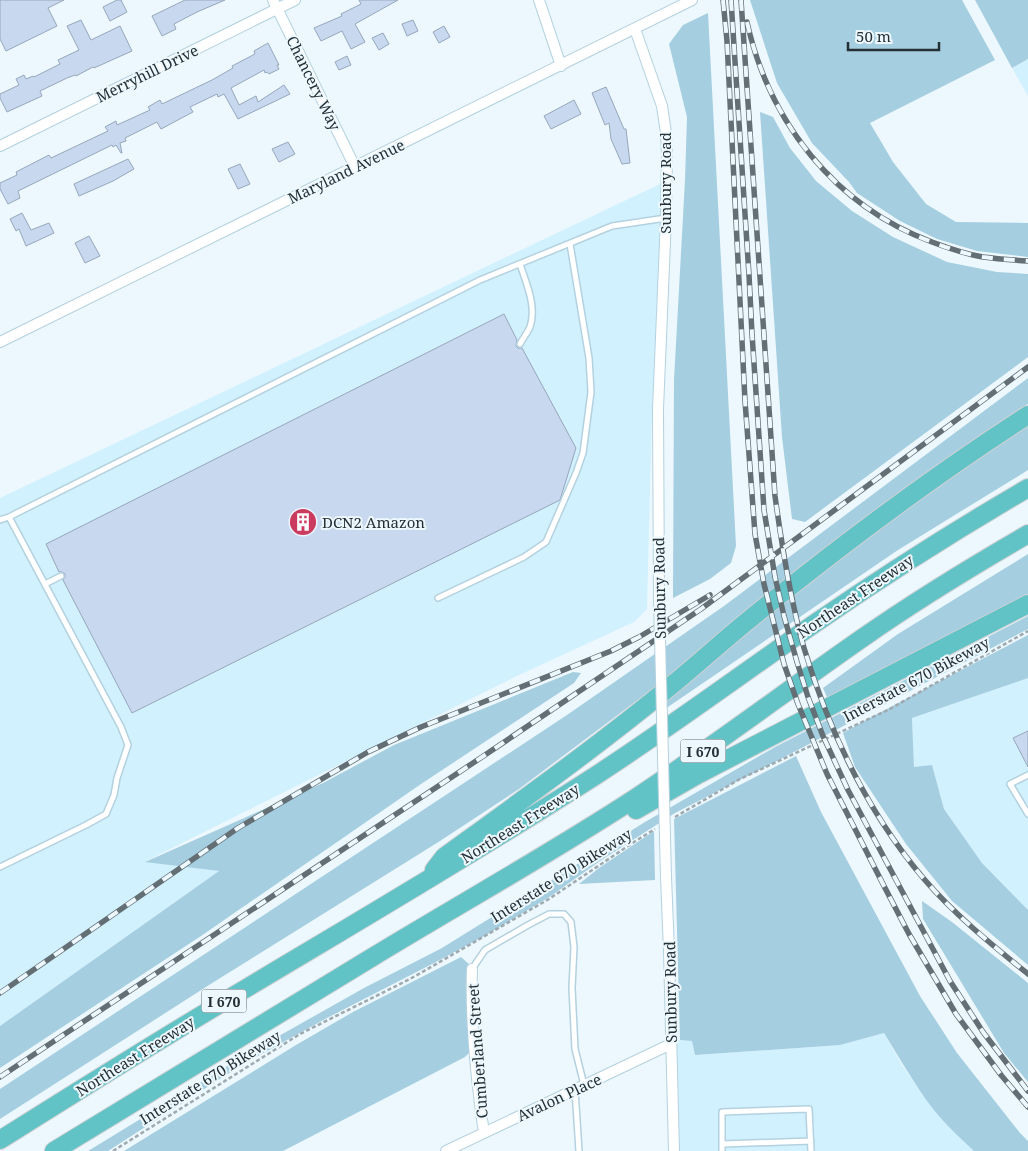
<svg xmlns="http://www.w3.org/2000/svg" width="1028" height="1151" viewBox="0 0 1028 1151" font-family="'Noto Serif',serif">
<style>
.built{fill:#d2f1ff}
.green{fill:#a5cee1}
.building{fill:#c8d8ef;stroke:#96a6bc}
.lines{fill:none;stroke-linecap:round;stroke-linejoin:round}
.lane-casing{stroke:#b4d1df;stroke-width:8}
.street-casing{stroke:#b4d1df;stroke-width:12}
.highway-casing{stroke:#cfd1d3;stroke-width:20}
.path{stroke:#9eaaaf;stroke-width:2.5;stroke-dasharray:4 2.5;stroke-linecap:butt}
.lane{stroke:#fff;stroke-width:5}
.street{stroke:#fff;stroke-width:10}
.highway{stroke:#62c3c7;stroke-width:18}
.rail-casing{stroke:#636f74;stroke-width:5.5}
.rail{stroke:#ecf8fd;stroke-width:4;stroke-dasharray:11;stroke-linecap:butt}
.street-bridge-casing{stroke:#b4d1df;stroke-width:12;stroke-linecap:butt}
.street-bridge{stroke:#fff;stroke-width:10}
.labels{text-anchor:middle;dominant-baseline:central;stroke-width:4;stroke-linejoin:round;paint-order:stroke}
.shield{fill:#ecf8fd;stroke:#606c71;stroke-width:1}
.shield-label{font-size:14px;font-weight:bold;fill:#243035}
.street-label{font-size:15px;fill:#243035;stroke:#ecf8fd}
.poi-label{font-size:15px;fill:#243035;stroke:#ecf8fd;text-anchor:start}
</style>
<rect width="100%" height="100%" fill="#ecf8fd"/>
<path class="built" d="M1028 59V96L1012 68Z
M662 183 652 412 647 609 634 622 519 675 146 861 219 871 0 1026V498Z
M1028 678V910L982 863 944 809 932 765 914 768 912 718Z
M884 1033 902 1065 933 1109 958 1136 974 1151H672L670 1039 692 1041 695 1055 840 1045Z"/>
<path class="green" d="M750 0H962L995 60 870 123 893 162 926 204 956 222 1028 223V257L977 251 937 239 900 221 857 193 849 182 812 143 777 83Z
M975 0H1028V59L1012 68Z
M708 13 736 546 731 563 710 579 673 598 674 380 685 180 687 117 669 44 683 25Z
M760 112 773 117 790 148 816 181 852 211 893 237 947 262 997 272 1028 274V357L805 522 792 519 782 437Z
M1028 378V404L980 435 825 550 671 675 519 789 440 841 209 985 0 1119V1089L567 715 724 606Z
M1028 425V470L898 550 665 709 661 703C780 605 899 508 1028 425Z
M1028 554V597L829 702 823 688 898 634Z
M1028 616V629L773 763 675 813 600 861 548 898 486 935 436 962 327 1018 240 1066 108 1151H88L247 1054 364 988 442 948 645 822 775 747Z
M1028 635V678L912 718 914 767 932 765 944 809 982 863 1028 910V965L952 901 906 844 855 767 843 733 866 720Z
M573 672 581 673 574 683 421 784 201 936 0 1068V1026L219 871 145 862 323 783 394 745Z
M796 756 821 812 920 996 957 1053 1020 1133 1028 1141V1151H974C960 1138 945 1124 933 1109 915 1085 900 1059 884 1033L840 1045 695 1055 692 1041 680 1040 674 819Z
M654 831 655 880 579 884 599 868Z
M922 901 952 922 1028 983V1082L1004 1053 923 919Z
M461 957 470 965 473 1049 465 1057 283 1151H124L296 1045 353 1012Z"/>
<path class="building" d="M0 0H64L48 8 57 26 6 51 0 39Z
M117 0H121L127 12 110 21 103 7Z
M185 0H225L197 12 174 24 176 29 162 36 152 16Z
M359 0H398L355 24 365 42 351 49 342 31 321 41 314 28 342 16 341 14 361 4Z
M81 20 91 40 120 26 132 51 94 68 93 67 76 76 75 75 67 78 40 91 42 96 7 112 0 98V94L19 85 16 79 24 75 26 79 33 76 34 77 60 64 58 60 79 50 67 26Z
M413 20 418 31 407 36 402 24Z
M444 26 450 37 439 43 433 32Z
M383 33 389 44 379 50 372 38Z
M268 43 279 65H277L279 69 269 74 267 72 265 73 264 70 231 88 239 105 256 96 258 102 284 85 290 94 238 119 224 94 218 97 217 94 190 107 193 112 161 129 157 122 125 138 126 141 120 143 122 153H121L116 145 113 147 112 145 18 191 20 198 8 204 0 189V183L17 175 16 172 49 155 51 158 108 131 105 127 116 121 117 125 150 110 148 107 160 100 162 104 212 80 233 68 232 66 255 54 254 51Z
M347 56 351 65 339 70 335 62Z
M606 87 624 129H626L630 163 622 164 611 139 609 123 605 125 592 93Z
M574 100 581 114 551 129 544 116Z
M288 142 295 154 279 162 272 149Z
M128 159 134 169 113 181 79 196 74 184Z
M240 164 250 184 238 189 228 169Z
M22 213 31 230 49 223 54 233 26 246 19 229 16 231 10 219Z
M89 236 100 256 85 263 75 243Z
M504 314 517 340 516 346 518 348H522L576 448 560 500 132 713 63 580 65 577V574L62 572H59L46 544Z
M1028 731V767L1013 738Z"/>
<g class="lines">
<defs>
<path id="lane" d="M520 344C523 338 528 332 530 327 537 306 526 283 520 264
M0 520 9 517 480 280 612 226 666 218
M45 584 61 576
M438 598 524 557 546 542 576 473 583 453 591 392 589 358 570 244
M1028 775 1010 784 1028 814
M0 867 86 825 106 814 114 795 117 778 128 745 121 727 9 517
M472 969 485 950 528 925 549 914H564L571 922 574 947 572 988 575 1049 584 1085
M575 1090 579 1151
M722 1144 811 1141
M722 1151V1112L809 1109 811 1151"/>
<path id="street" d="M273 0 355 167
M539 0 561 66
M635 29 662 106 666 133 667 155 666 218 658 409 659 599
M0 146 295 0
M0 342 692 0
M666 877 669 951 674 1151
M472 969C470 1023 476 1078 484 1133
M446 1151 671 1044"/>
<path id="highway" d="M636 810 699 774 1028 604
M434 870 444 857C517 804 591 751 661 694 690 671 717 646 745 623 836 549 930 478 1028 415
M0 1140C81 1089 162 1038 245 989 362 919 480 850 595 776 669 728 739 676 811 626 882 577 954 531 1028 488
M54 1151C159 1086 265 1022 371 958 458 905 548 855 634 799 711 748 785 692 861 639 915 601 971 567 1028 534"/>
</defs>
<use href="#lane" class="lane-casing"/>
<use href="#street" class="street-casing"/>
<use href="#highway" class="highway-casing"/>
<path class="path" d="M675 817 740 779 888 710 1028 631
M113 1151 300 1034 410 979 549 899 634 842 655 829"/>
<use href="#lane" class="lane"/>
<use href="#street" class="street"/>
<use href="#highway" class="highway"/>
<defs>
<path id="rail" d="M723 0 727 41 745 401 755 534 764 584 784 664 798 704 827 774 884 886 909 934 956 1014 1001 1075 1028 1107
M731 0 749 275 752 334 764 510 775 577 784 616 797 662 808 697 823 736 848 790 950 981 983 1032 1028 1091
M741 0 775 496C782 547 790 599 804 648 829 731 868 813 924 879 955 915 991 944 1028 974
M747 22C769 122 835 206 932 242 948 248 965 254 983 257 998 259 1013 260 1028 261
M0 993 238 828 368 752 421 727 611 651 639 637 710 595
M0 1077 482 757 701 609 1028 367"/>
</defs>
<use href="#rail" class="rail-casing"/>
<use href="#rail" class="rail"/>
<defs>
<path id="street-bridge" d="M659 599 666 877"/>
</defs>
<use href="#street-bridge" class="street-bridge-casing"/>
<use href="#street-bridge" class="street-bridge"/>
</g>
<defs>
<symbol id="building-disc" viewBox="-11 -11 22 22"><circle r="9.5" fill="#cb3b5f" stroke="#ecf8fd"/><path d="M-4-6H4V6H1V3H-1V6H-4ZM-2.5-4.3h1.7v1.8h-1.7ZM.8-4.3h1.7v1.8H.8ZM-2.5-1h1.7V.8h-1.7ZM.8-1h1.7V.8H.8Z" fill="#fff"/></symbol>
</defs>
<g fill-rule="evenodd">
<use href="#building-disc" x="287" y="506" width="32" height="32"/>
</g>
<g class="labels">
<g class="shield">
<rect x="680.5" y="739.5" width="45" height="23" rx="4"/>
<rect x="201.5" y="989.5" width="45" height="23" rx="4"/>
</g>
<g class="shield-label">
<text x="703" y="751">I 670</text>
<text x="224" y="1001">I 670</text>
</g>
<g class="street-label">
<text transform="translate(147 73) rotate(-26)">Merryhill Drive</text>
<text transform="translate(314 83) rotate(64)">Chancery Way</text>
<text transform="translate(346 171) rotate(-26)">Maryland Avenue</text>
<text transform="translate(665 183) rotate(-90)">Sunbury Road</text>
<text transform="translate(659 588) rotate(-91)">Sunbury Road</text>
<text transform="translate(855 596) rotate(-34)">Northeast Freeway</text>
<text transform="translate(916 679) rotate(-28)">Interstate 670 Bikeway</text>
<text transform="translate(520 823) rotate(-32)">Northeast Freeway</text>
<text transform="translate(561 875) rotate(-32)">Interstate 670 Bikeway</text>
<text transform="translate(670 992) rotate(-91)">Sunbury Road</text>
<text transform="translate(477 1051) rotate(-94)">Cumberland Street</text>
<text transform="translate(135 1056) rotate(-32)">Northeast Freeway</text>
<text transform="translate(210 1077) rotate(-32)">Interstate 670 Bikeway</text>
<text transform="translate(559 1097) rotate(-25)">Avalon Place</text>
</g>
<g class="poi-label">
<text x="322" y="522">DCN2 Amazon</text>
</g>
</g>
<path d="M848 42v8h91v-8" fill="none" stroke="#243035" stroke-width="2.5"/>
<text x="856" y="42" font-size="15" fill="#243035" stroke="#ecf8fd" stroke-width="4" paint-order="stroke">50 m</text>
</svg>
